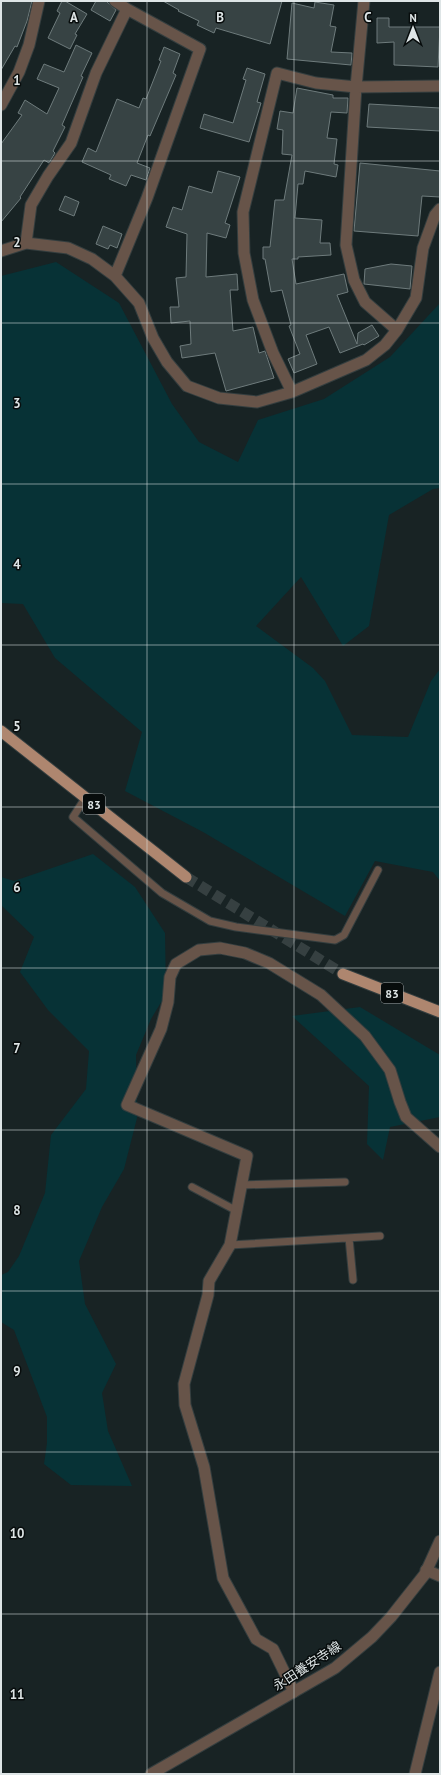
<svg xmlns="http://www.w3.org/2000/svg" width="441" height="1775" viewBox="0 0 441 1775" font-family="'PT Sans','Noto Sans JP',sans-serif">
<style>
.green{fill:#073236}
.building{fill:#374344;stroke:#6e7b7c}
.lines{fill:none;stroke-linecap:round;stroke-linejoin:round}
.primary-tunnel{stroke:#364041;stroke-width:11;stroke-dasharray:11 5.5;stroke-linecap:butt}
.service-casing{stroke:#343e3f;stroke-width:9}
.minor-casing{stroke:#343e3f;stroke-width:13}
.tertiary-casing{stroke:#343e3f;stroke-width:13}
.primary-casing{stroke:#343e3f;stroke-width:13}
.service{stroke:#675449;stroke-width:7}
.minor{stroke:#675449;stroke-width:11}
.tertiary{stroke:#675449;stroke-width:11}
.primary{stroke:#ae866f;stroke-width:11}
.grid{fill:none;stroke:#dee5e6;stroke-width:1;stroke-opacity:0.55}
.labels{text-anchor:middle;dominant-baseline:central;stroke-width:3;stroke-linejoin:round;paint-order:stroke}
.shield{fill:#070c0c;stroke:#9ea4a5;stroke-width:1}
.shield-label{font-size:12px;font-weight:bold;fill:#dee5e6}
.street-label{font-size:13px;fill:#dee5e6;stroke:#070c0c}
.grid-label{font-size:13px;text-anchor:middle;font-weight:bold;fill:#dee5e6;stroke:#070c0c;stroke-width:3;stroke-linejoin:round;paint-order:stroke}
</style>
<rect width="100%" height="100%" fill="#182324"/>
<path class="green" d="M56 262 119 303 172 404 199 442 238 462 258 420 324 399 390 357 440 303V488L433 489 389 515 369 626 343 646 301 577 256 626 313 668 325 681 352 735 408 737 431 681 440 669V881L433 872 375 861 345 916 203 832 125 791 142 732 55 658 23 604 1 603V276Z
M93 854 135 887 165 933 166 994 151 1019 136 1055 137 1118 124 1169 102 1207 79 1261 85 1304 116 1364 102 1393 108 1431 132 1486 71 1485 44 1464 47 1443V1417L14 1330 1 1322V1275L8 1272 19 1256 45 1193 51 1135 86 1089 89 1051 48 1010 20 972 34 937 1 905V877L14 881Z
M360 1007 440 1055V1117L390 1127 383 1160 367 1144 369 1086 292 1016Z"/>
<path class="building" d="M1 1H32L27 21 17 47 15 46 1 70Z
M62 1H65L87 14 75 34 77 35 70 49 48 38 60 13 57 11Z
M96 1H106L116 10 110 21 91 10Z
M163 1H282L270 44 216 28 214 33 197 25 199 21 178 11 179 10Z
M315 2 334 5 330 26 336 27 331 52 352 53 351 65 287 59 292 3 314 8Z
M377 18H389V27H440L438 67 394 65V42L377 43Z
M76 45 92 53 81 76 83 77 62 125 65 127 53 151 55 153 49 163 44 160 20 197 21 198 1 222V144L22 115 18 113 25 100 47 114 59 88 37 79 44 64 64 72Z
M164 47 180 54 173 73 176 75 150 136 148 135 137 163 150 168 146 180 131 175 126 186 109 179 111 175 82 162 88 148 96 152 117 99 139 108 143 98 146 99 161 61 159 60Z
M247 68 265 74 257 102 261 103 249 142 200 128 204 114 233 123 246 80 243 79Z
M297 88 333 95V98H348L347 113 331 112 327 138 337 139 334 164 338 165 336 177 305 171 303 184H298L295 218 322 220 320 243H330L331 255 298 257V259H292L296 284 344 274 348 292 337 295 357 344 358 333 372 325 379 336 364 345 363 344 340 353 329 327 306 335 317 364 294 373 288 359 300 354 289 326 291 325 282 290 271 292 265 259H263V247H270L275 200H284L292 155 282 154 283 130 277 129 280 111 293 113Z
M369 104 440 108V131L367 127Z
M360 163 440 171V197L422 196 418 236 354 231Z
M218 171 240 177 225 223 230 225 226 238 207 233 206 277 237 274 238 290H230L233 331 253 327 259 353 265 351 274 378 226 391 215 353 182 358 180 346 191 344 190 321 171 323 170 307H179L176 278 186 277 187 234 166 227 173 207 182 210 189 186 212 193Z
M65 196 79 202 74 216 59 210Z
M103 226 122 234 117 248 110 245 108 249 96 244Z
M391 264 412 266 410 289 364 284 365 269Z"/>
<g class="lines">
<path class="primary-tunnel" d="M186 877 343 974"/>
<defs>
<path id="service" d="M86 797 73 817 162 893 210 921 236 927 335 940 344 935 378 870
M241 1185 345 1182
M192 1187 237 1211
M349 1238 353 1280
M230 1245 380 1236"/>
<path id="minor" d="M364 1 356 87 346 245 354 280 365 302 397 330
M1 105 19 72 29 45 39 1
M26 243 31 205 48 176 71 143 96 73 127 9
M1 251 26 243 68 248 92 259 115 276 139 303 153 338 167 362 187 386 219 398 257 402 292 392 366 360 385 345 397 330 416 298 423 248 435 215 440 209
M115 276 147 198 200 49 127 9 115 1
M292 392 273 353 253 300 244 253 243 212 277 73 316 83 356 87 440 86
M426 1570 440 1576
M294 1692 273 1649 256 1639 223 1578 204 1467 185 1405 184 1384 208 1295 209 1281 230 1245 247 1156 127 1105 161 1029 168 1002 170 977 176 964 199 950 220 948 245 953 269 963 321 995 365 1036 390 1070 400 1102 406 1117 440 1147
M415 1774 440 1672"/>
<path id="tertiary" d="M151 1774 335 1668 372 1637 391 1617 425 1574 440 1541"/>
<path id="primary" d="M1 731 186 877
M343 974 440 1012"/>
</defs>
<use href="#service" class="service-casing"/>
<use href="#minor" class="minor-casing"/>
<use href="#tertiary" class="tertiary-casing"/>
<use href="#primary" class="primary-casing"/>
<use href="#service" class="service"/>
<use href="#minor" class="minor"/>
<use href="#tertiary" class="tertiary"/>
<use href="#primary" class="primary"/>
</g>
<path class="grid" d="M147 1V1774M294 1V1774M1 161H440M1 323H440M1 484H440M1 645H440M1 807H440M1 968H440M1 1130H440M1 1291H440M1 1452H440M1 1614H440"/>
<g class="labels">
<g class="shield">
<rect x="83" y="794" width="22" height="20" rx="3"/>
<rect x="381" y="983" width="22" height="20" rx="3"/>
</g>
<g class="shield-label">
<text x="94" y="804">83</text>
<text x="392" y="993">83</text>
</g>
<g class="street-label">
<text transform="translate(307 1666) rotate(-33)">永田養安寺線</text>
</g>
</g>
<g class="grid-label">
<text x="74" y="22">A</text>
<text x="220" y="22">B</text>
<text x="368" y="22">C</text>
<text x="17" y="85">1</text>
<text x="17" y="247">2</text>
<text x="17" y="408">3</text>
<text x="17" y="569">4</text>
<text x="17" y="731">5</text>
<text x="17" y="892">6</text>
<text x="17" y="1053">7</text>
<text x="17" y="1215">8</text>
<text x="17" y="1376">9</text>
<text x="17" y="1538">10</text>
<text x="17" y="1699">11</text>
</g>
<rect width="441" height="1775" fill="none" stroke="#dee5e6" stroke-width="4"/>
<g transform="translate(413 28)" stroke="#070c0c" stroke-width="3" paint-order="stroke">
<path d="M0-3L7 15L0 10L-7 15Z" fill="#dee5e6"/>
<text y="-6" font-size="11" font-weight="bold" text-anchor="middle" fill="#dee5e6">N</text>
</g>
</svg>
